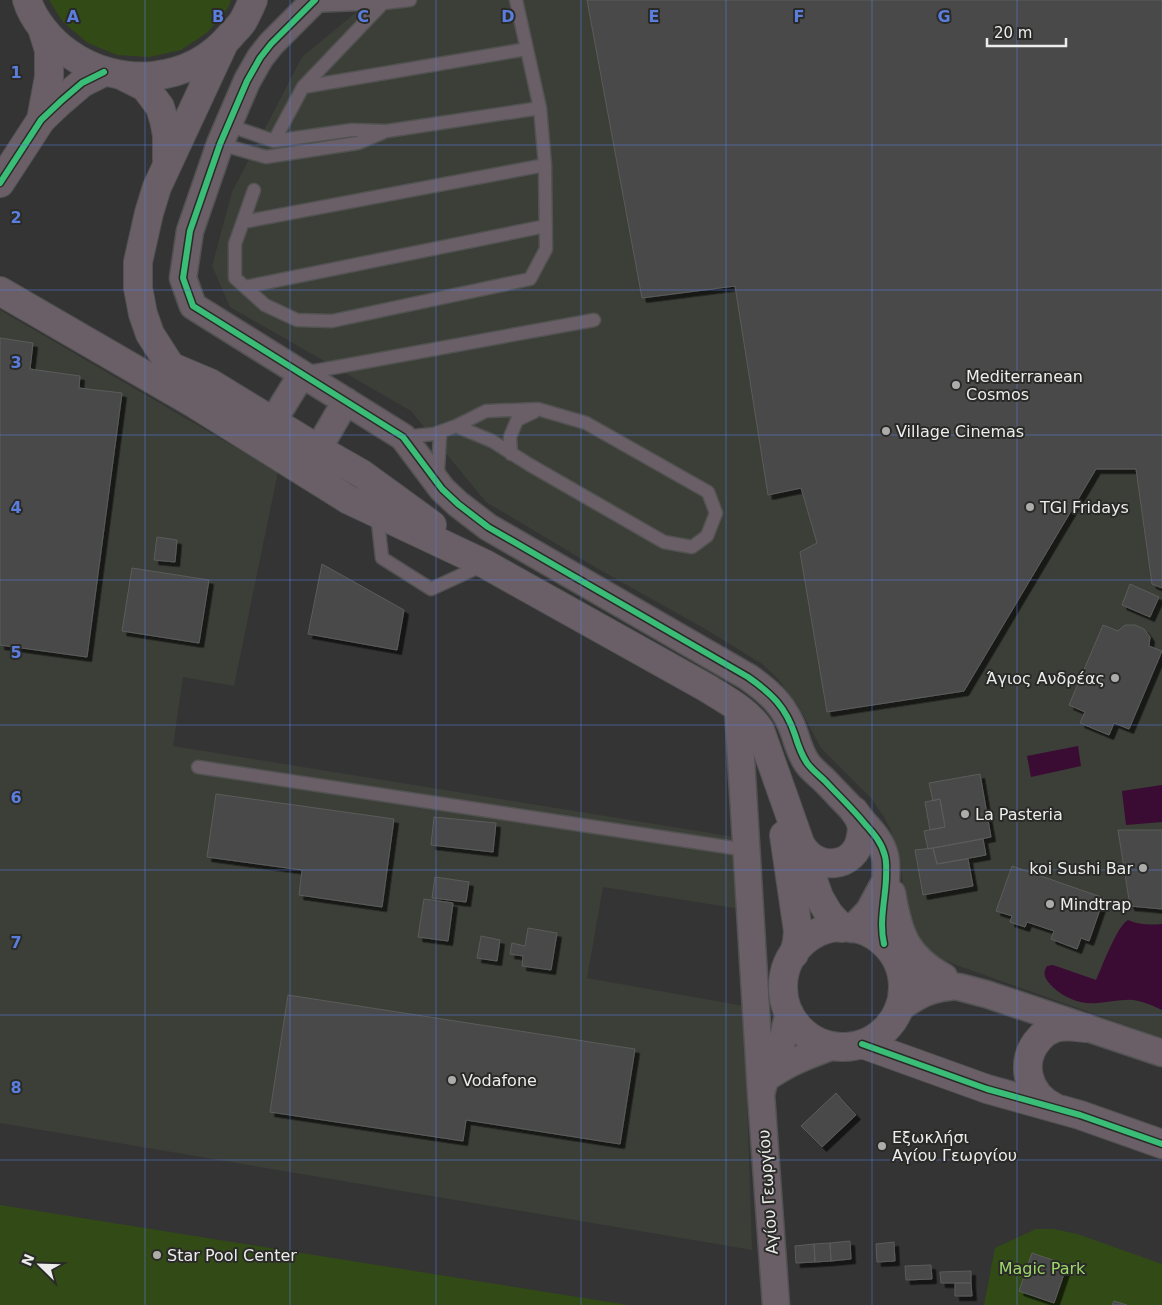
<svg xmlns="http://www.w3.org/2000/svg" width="1162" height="1305" viewBox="0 0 1162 1305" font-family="'DejaVu Sans',sans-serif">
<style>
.built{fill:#3b3f37}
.green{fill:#324b16}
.water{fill:#3a0b33}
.building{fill:#494949;stroke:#5b5c5b;filter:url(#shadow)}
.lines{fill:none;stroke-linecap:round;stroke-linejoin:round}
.service-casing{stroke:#515251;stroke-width:15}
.minor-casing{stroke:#515251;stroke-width:29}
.tertiary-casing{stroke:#515251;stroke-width:30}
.service{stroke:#6a5f67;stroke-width:12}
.minor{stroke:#6a5f67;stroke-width:26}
.tertiary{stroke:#6a5f67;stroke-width:28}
.cycleway-casing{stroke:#2a2b29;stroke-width:9}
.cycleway{stroke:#3abd76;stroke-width:6}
.grid{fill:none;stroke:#5b7ede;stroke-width:1;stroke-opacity:0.55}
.poi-dot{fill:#acacab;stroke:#2a2b29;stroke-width:2}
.labels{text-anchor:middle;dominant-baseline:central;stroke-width:4;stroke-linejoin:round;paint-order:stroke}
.poi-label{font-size:16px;fill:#ecedeb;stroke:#2a2b29;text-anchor:start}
.street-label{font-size:16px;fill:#ecedeb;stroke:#2a2b29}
.park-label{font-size:16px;fill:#9fd76b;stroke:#2a2b29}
.grid-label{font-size:16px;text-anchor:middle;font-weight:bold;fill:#5b7ede;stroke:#2a2b29;stroke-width:4;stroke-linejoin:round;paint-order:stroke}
</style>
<defs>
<filter id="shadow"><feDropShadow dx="4.5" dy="4.5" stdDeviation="0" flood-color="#0009"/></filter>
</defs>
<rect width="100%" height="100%" fill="#343434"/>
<path class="built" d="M371 0H1162V1038L959 966 937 957 930 953 911 933 903 886 901 867 899 854 890 829 884 817 871 798 821 748 799 707 777 678 762 664 707 630 600 570 486 502 411 411 230 307 212 266 232 192 302 57Z
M0 310 278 472 234 686 183 677 173 746 735 837 740 909 603 887 587 978 744 1006 752 1250 0 1123Z"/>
<path class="green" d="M49 0H231L228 8 208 32 181 50 149 57 117 55 88 43 63 22Z
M0 1205 628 1305H0Z
M1036 1229H1054L1077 1234 1162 1264V1305H984L995 1248Z"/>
<path class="water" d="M1078 746 1081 766 1031 777 1027 756Z
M1162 785V822L1126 825 1122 791Z
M1128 920C1139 925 1150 925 1162 924V1010C1154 1006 1142 1001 1133 1000 1121 999 1110 1002 1098 1003 1080 1005 1061 997 1049 983 1044 977 1043 973 1047 966L1053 965 1096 980C1102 967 1117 926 1128 920Z"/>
<path class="building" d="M587 0H1162V588L1152 584 1136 469H1096L964 691 827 712 800 552 817 543 801 488 768 495 735 286 642 298Z
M0 338 33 343 30 369 80 376 79 388 122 393 87 657 0 645Z
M157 537 177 540 175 562 154 560Z
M322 564 404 610 397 650 308 634Z
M132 568 209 580 199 643 122 631Z
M1130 584 1159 597 1150 617 1122 605Z
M1103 625 1118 631 1125 625H1135L1144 629 1150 637 1149 646 1162 651 1129 729 1114 723 1109 735 1080 723 1085 712 1069 705Z
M980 774 991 837 928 849 924 831 945 827 940 799 933 801 929 783Z
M216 794 394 819 382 907 299 895 302 870 207 857Z
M940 799 945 827 930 830 925 802Z
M434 817 496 823 493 852 431 845Z
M1118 830H1162V909L1130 906Z
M983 839 986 855 937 864 933 848Z
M933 848 937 864 968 859 973 886 923 895 915 850Z
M1012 866 1104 898 1089 941 1081 938 1077 949 1051 939 1054 931 1027 922 1025 927 1010 922 1012 916 996 911Z
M435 877 469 882 466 902 432 898Z
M424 899 453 903 448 941 418 937Z
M528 928 557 933 551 970 522 966 523 956 510 954 512 943 525 946Z
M481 936 500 940 497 961 477 958Z
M288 995 635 1049 620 1144 466 1120 463 1141 270 1112Z
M836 1093 856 1115 822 1147 801 1126Z
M850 1241 851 1259 831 1261 830 1243Z
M894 1242 895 1261 877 1262 876 1244Z
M830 1243 831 1261 815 1262 814 1244Z
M814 1244 815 1262 796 1263 795 1246Z
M1032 1253 1067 1265 1054 1303 1019 1291Z
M931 1265 932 1279 906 1280 905 1266Z
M971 1271V1283H941L940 1272Z
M955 1283H971L972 1296H955Z
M1114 1301 1127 1305H1112Z"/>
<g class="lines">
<defs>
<path id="service" d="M310 6 384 3 410 0
M303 87 527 49
M228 125 274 141 352 130 387 131 540 108
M274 141 303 87 386 0
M220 144 266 157 358 143 382 133
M254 190 235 244V278L265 305 297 320 332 321 530 279 546 249 545 165 540 108 516 0
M243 222 545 165
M245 287 546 226
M304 373 594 320
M434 434 440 437 438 469 440 479
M403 437 434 434 456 426 486 411 538 409 586 423 708 492 716 513 707 536 692 547 664 542 530 465 492 441 456 426
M511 454 510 437 517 420 534 412
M377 513 382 558 431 589 483 565
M198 767 747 850"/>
<path id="minor" d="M315 0 271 44 260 58 247 81 220 144 190 231 183 278 193 306 403 437 442 489 458 504 488 527 748 677C771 693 786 707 795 735 798 745 801 754 807 763 812 770 820 776 826 782 839 796 853 809 865 824 874 834 882 843 885 856 887 864 886 871 886 879 885 901 879 922 884 944
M262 439 302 374
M304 465 318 449 346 401
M738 708 761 1094
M892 893C899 934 906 956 944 977
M852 929 869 911 882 887
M899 966C919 984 934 983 959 987 968 989 977 992 986 994L1162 1053
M898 1009C916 997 927 989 949 987
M765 1079C787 1063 808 1055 833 1046
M776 1305 761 1094 765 1079 781 1046 789 1012"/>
<path id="tertiary" d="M27 0C33 20 51 41 68 53 119 89 190 84 231 35 235 30 240 26 243 21 247 14 250 7 253 0
M121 75 145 87 160 107 164 120 167 135V160
M41 120 49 77V50L42 28
M0 183 41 120 61 101 82 83 104 72
M0 291 195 404 349 500 485 564 707 688C726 700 748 711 760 730L819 897 829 914 842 928
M172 367 210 383 318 449 362 474 432 525
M193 401 150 334 143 314 138 288V262L149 213 157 187 224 43
M784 835 798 931 797 942 794 954
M799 841C813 873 856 870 861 836 862 831 862 825 860 821 859 817 856 814 854 811
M783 987a60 60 0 1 1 120 0a60 60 0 1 1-120 0Z
M862 1044 987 1089 1080 1115 1162 1144
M1054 1107C1027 1094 1019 1061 1039 1039 1043 1034 1049 1030 1055 1028 1065 1025 1076 1027 1086 1028"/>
</defs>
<use href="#service" class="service-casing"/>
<use href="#minor" class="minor-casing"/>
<use href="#tertiary" class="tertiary-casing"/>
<use href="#service" class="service"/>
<use href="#minor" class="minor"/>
<use href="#tertiary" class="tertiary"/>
<defs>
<path id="cycleway" d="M315 0 271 44 260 58 247 81 220 144 190 231 183 278 193 306 403 437 442 489 458 504 488 527 748 677C771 693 786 707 795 735 798 745 801 754 807 763 812 770 820 776 826 782 839 796 853 809 865 824 874 834 882 843 885 856 887 864 886 871 886 879 885 901 879 922 884 944
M0 183 41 120 61 101 82 83 104 72
M862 1044 987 1089 1080 1115 1162 1144"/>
</defs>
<use href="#cycleway" class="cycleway-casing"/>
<use href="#cycleway" class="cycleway"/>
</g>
<path class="grid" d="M145 0V1305M290 0V1305M436 0V1305M581 0V1305M726 0V1305M872 0V1305M1017 0V1305M0 145H1162M0 290H1162M0 435H1162M0 580H1162M0 725H1162M0 870H1162M0 1015H1162M0 1160H1162"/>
<g class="poi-dot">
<circle cx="956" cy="385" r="5"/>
<circle cx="886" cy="431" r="5"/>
<circle cx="1030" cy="507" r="5"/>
<circle cx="1115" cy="678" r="5"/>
<circle cx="965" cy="814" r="5"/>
<circle cx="1143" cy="868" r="5"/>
<circle cx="1050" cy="904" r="5"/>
<circle cx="452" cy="1080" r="5"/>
<circle cx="882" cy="1146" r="5"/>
<circle cx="157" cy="1255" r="5"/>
</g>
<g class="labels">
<g class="poi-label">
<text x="966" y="376">Mediterranean<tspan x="966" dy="18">Cosmos</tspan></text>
<text x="896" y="431">Village Cinemas</text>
<text x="1040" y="507">TGI Fridays</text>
<text x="1105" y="678" text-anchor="end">Άγιος Ανδρέας</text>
<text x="975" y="814">La Pasteria</text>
<text x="1133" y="868" text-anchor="end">koi Sushi Bar</text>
<text x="1060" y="904">Mindtrap</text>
<text x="462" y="1080">Vodafone</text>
<text x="892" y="1137">Εξωκλήσι<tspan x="892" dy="18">Αγίου Γεωργίου</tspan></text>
<text x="167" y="1255">Star Pool Center</text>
</g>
<g class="street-label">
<text transform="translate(768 1192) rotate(-94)">Αγίου Γεωργίου</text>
</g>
<g class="park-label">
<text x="1042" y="1268">Magic Park</text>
</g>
</g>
<g class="grid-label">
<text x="73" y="22">A</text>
<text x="218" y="22">B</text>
<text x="363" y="22">C</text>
<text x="508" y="22">D</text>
<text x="654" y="22">E</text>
<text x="799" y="22">F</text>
<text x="944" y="22">G</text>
<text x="16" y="78">1</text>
<text x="16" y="223">2</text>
<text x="16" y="368">3</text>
<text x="16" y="513">4</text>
<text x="16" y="658">5</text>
<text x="16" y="803">6</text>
<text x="16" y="948">7</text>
<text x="16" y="1093">8</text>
</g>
<g transform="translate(40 1265) rotate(293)" stroke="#2a2b29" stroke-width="4" paint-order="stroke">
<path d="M0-4L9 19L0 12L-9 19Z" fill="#ecedeb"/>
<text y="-8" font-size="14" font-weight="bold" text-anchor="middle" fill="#ecedeb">N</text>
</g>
<path d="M987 38v8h79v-8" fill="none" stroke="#ecedeb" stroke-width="2.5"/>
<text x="994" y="38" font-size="15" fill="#ecedeb" stroke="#2a2b29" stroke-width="4" paint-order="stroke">20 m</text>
</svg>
